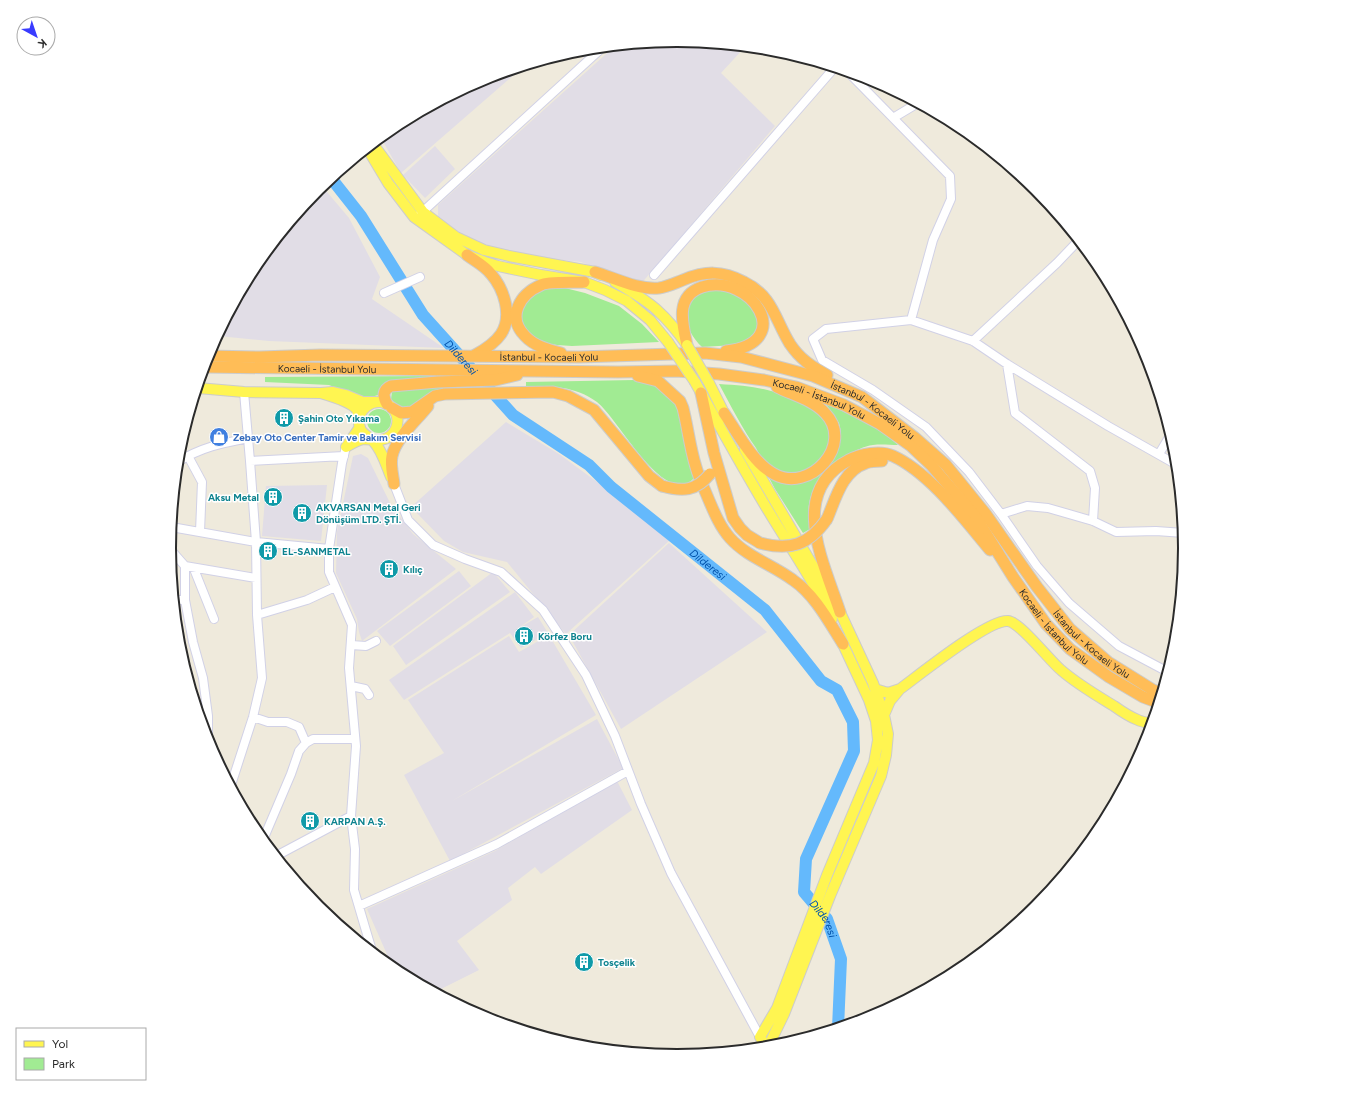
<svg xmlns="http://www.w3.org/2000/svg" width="1355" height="1096" viewBox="0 0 1355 1096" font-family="Figtree,sans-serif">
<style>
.industrial{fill:#e1dde6}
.green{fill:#a1eb93}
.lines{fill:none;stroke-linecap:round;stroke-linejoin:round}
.river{stroke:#64b9fc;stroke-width:12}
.minor-casing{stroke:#d1d1e6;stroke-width:10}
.major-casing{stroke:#ccc;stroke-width:12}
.highway-casing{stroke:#ccc;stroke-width:13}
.minor{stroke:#fff;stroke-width:8}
.major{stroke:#fff551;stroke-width:10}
.highway{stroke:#ffbd57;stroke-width:11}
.major-bridge-casing{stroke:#ccc;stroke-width:12;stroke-linecap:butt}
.highway-bridge-casing{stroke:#ccc;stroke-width:13;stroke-linecap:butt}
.major-bridge{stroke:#fff551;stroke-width:10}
.highway-bridge{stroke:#ffbd57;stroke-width:11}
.labels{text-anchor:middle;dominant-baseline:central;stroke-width:3;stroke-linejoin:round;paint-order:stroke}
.street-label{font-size:10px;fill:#2b2b2b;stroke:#fff}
.culture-label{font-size:10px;font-weight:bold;fill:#0d838f;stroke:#fff;text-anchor:start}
.shop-label{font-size:10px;font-weight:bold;fill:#366cbe;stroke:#fff;text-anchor:start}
.water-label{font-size:11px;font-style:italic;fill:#0052ab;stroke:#fff}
.rim{fill:none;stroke:#2b2b2b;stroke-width:2}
</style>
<rect width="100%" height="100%" fill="#efeadc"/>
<path class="industrial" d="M678 40 745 47 721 73 775 126 640 285 581 262 517 255 479 245 438 220V205L615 46Z
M524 66 401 173 381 138 395 125 483 79Z
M435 146 455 169 425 198 403 175Z
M322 186 349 218 380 277 372 299 444 348 269 341 218 336 255 266Z
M506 422 559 454 612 493 669 541 566 634 507 562 463 552 444 541 411 507Z
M361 454 368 458 391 505 413 534 456 569 362 641 359 632 357 619 336 573 337 532 353 456Z
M327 485 321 541 262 536 266 486Z
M669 543 767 632 621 729 569 635Z
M459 571 471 586 390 646 377 631Z
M493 572 510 592 406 665 393 646Z
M515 592 534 617 517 629 538 617 548 633 521 648 510 633 404 700 389 680Z
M549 635 596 715 452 801 597 719 623 768 450 861 404 775 444 753 408 700 509 636 519 652Z
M617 781 632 810 541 874 535 867 508 888 512 900 457 941 479 970 435 992 393 968 367 909 495 851Z"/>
<path class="green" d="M542 287 565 288 585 293 619 306 642 324 659 342 572 346 557 345 544 343 532 336 520 322 522 304Z
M710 288 734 292 755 309 759 323 753 337 735 345 702 347C688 334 679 312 693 296 697 292 705 290 710 288Z
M438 376 435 378 388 381 378 395 368 398 360 397 329 385 265 382V377Z
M635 380 647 381 665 390 679 408 696 477C693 479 689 483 686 484 656 493 618 419 597 402 575 386 552 386 526 386V382Z
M719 384C754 386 776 389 807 406 812 409 819 412 823 416 827 420 828 427 829 432 834 469 788 487 764 461 761 457 758 452 756 448 742 428 731 406 719 384Z
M458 385 457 387 450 389 406 409 400 408 391 399 392 392 396 388Z
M824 402C849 415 878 426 898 445 890 445 881 444 873 445 864 446 855 451 847 455 819 471 803 496 810 529L803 533 775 489 767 474 797 481 836 452 840 441 841 432 839 423 831 411Z
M367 421a12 12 0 1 1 24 0a12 12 0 1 1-24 0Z"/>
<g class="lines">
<path class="river" id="s1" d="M331 178 361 216 423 315 513 415 589 465 611 487 765 610 821 681 837 690 853 722 854 751 806 859 804 892 827 919 841 959 838 1028"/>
<defs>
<path id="minor" d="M847 71 950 176 951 199 933 240 911 320
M893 118 918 103
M419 215 603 47
M654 275 835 67
M384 293 420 277
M973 341 1057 263 1079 240
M1007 364 1015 413 1090 471 1095 488 1093 521
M346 447 342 463 329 549V572L352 625 349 668 356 746 351 816 355 849 354 890 372 951
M1159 454 1171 434
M188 456 202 482 200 532
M250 461 344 456
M178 462C201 447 223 443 249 438
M394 484 408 520 433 545 465 559 501 572 543 610 586 675 615 736 641 804 671 873 760 1037
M1001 514 1027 506 1048 508 1093 521 1116 532 1156 531 1184 533
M171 530 177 528 256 542 329 549
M170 549 185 566V600L193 642 203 678 208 716V741
M185 566 256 578
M194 569 214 619
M175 600H185
M257 615 307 600 335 587
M351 645 366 646 376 641
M1168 672 1119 646 1069 603 1037 566 1001 514 969 472 926 427 873 390 822 360 813 339 826 329 911 320 973 341 1007 364 1108 426 1177 465
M351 686 365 689 369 695
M253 717 268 722H287L299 727 306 743
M231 785 253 717 262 678 257 615 256 542 250 461 244 392
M263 840 291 774 299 751 306 743 313 739H355
M276 856 351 816
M359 906 497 844 628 771"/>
<path id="major" d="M373 144 423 212 456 237 484 250 509 256 595 272 601 275
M367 148 388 183 414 217 467 255 485 262 498 266 541 275 584 282 605 290 627 301 650 320 668 342
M615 282C629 290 645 299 657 310 668 320 678 332 687 345
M695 382C719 425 743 469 769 512 790 547 814 581 832 619
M709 383 727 419
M198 388 244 392 321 393
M359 420C358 417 358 413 357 410 352 402 331 396 321 393L333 392 346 395 363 402H375
M360 427 346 447C351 444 357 440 363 439 369 439 375 441 381 440 395 438 402 422 394 410 391 406 386 403 381 402 370 401 360 409 359 420 358 433 366 434 373 441 382 450 386 465 391 477
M745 450 840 612 873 683 884 715 888 734 886 755 881 776 830 896 784 1014 768 1047
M875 689 888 693 900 689 890 701 884 715
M900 689C918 676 988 619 1008 621 1020 622 1049 660 1061 670 1077 684 1096 695 1114 706 1121 711 1130 717 1138 720 1142 722 1148 723 1152 724
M766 1047 760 1037 777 1008 827 875 874 763 878 740 876 721 869 700 840 638"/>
<g id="highway">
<path d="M467 255C475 261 485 266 491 274 504 289 513 316 501 334 495 343 484 350 475 355"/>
<path d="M595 272C615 278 638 290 659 288 667 287 675 283 683 280 705 271 722 270 744 282 773 296 775 320 790 344 800 359 812 367 827 375"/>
<path d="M687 345C682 323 675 296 702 287 751 272 798 343 726 351"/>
<path d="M561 353C549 350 534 346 525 336 506 317 520 294 541 285 549 281 574 283 584 282"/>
<path id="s2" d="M208 356 260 357 320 355 579 357 705 353 741 357 813 376 862 397 914 437 946 465 985 513 1037 587 1070 629 1108 662 1153 690 1162 693"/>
<path id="s3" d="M204 367 532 371 618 372 676 371 719 374 764 380 796 387 844 405 863 415 880 424 911 446 931 465 975 516 1013 577 1046 624 1070 649 1109 677 1143 697 1159 703"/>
<path d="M638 376 658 381 680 401 683 408C688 428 690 448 696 467 699 478 704 488 708 498 714 512 720 527 730 538 747 557 773 565 793 580 815 595 829 622 843 644"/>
<path d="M701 393 714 453 733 518 740 528 747 535 760 543"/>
<path d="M387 404C383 397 382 390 391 386L438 382 496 380 517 375"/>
<path d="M392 408 401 413 412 412 435 396 445 394 553 392 568 396 594 410 649 476 662 486"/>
<path d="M724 413C737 432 753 463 774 474 810 494 855 444 825 413 813 400 793 395 777 387"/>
<path d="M394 484C393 475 390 465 392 456 396 438 417 420 428 406"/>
<path d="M827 519C836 498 842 471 866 463 871 461 877 461 882 461"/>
<path d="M840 612C824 563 787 492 849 460 861 454 880 450 893 456 930 473 964 519 990 550"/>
</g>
</defs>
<use href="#minor" class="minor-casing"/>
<use href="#major" class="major-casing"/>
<use href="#highway" class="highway-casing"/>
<use href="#minor" class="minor"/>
<use href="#major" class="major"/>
<use href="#highway" class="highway"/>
<defs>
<path id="major-bridge" d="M668 342 695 382
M687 345 709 383"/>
<path id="highway-bridge" d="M662 486C683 492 696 491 710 474
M760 543C790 551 809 545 827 519"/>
</defs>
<use href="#major-bridge" class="major-bridge-casing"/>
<use href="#highway-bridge" class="highway-bridge-casing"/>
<use href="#major-bridge" class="major-bridge"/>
<use href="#highway-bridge" class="highway-bridge"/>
</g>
<defs>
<symbol id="building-disc" viewBox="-11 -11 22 22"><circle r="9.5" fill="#0f9aa8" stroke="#fff"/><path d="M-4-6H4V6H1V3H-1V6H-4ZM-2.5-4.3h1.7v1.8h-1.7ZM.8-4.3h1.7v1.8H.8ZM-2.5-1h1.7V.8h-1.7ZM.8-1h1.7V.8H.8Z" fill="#fff"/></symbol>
<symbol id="shop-disc" viewBox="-11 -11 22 22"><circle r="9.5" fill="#3f7fe0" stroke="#fff"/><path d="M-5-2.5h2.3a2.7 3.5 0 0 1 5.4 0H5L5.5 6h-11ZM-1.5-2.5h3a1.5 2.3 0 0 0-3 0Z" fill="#fff"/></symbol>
</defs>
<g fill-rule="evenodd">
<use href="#building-disc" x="273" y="407" width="22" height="22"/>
<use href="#shop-disc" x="208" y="426" width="22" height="22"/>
<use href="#building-disc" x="262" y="486" width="22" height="22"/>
<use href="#building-disc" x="291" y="502" width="22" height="22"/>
<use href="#building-disc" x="257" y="540" width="22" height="22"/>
<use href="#building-disc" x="378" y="558" width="22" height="22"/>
<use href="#building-disc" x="513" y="625" width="22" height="22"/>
<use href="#building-disc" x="299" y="810" width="22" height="22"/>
<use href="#building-disc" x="573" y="951" width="22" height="22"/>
</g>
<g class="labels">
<g class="street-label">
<text stroke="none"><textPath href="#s2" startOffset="341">İstanbul - Kocaeli Yolu</textPath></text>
<text stroke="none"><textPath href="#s3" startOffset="123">Kocaeli - İstanbul Yolu</textPath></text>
<text stroke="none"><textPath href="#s3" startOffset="619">Kocaeli - İstanbul Yolu</textPath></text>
<text stroke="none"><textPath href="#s2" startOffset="677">İstanbul - Kocaeli Yolu</textPath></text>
<text stroke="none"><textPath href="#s3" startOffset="955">Kocaeli - İstanbul Yolu</textPath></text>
<text stroke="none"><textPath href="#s2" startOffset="1001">İstanbul - Kocaeli Yolu</textPath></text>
</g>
<g class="culture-label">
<text x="298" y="418">Şahin Oto Yıkama</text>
<text x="259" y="497" text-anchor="end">Aksu Metal</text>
<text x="316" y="507">AKVARSAN Metal Geri<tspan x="316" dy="12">Dönüşüm LTD. ŞTİ.</tspan></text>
<text x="282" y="551">EL-SANMETAL</text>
<text x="403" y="569">Kılıç</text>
<text x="538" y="636">Körfez Boru</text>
<text x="324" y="821">KARPAN A.Ş.</text>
<text x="598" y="962">Tosçelik</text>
</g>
<g class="shop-label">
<text x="233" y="437">Zebay Oto Center Tamir ve Bakım Servisi</text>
</g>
<g class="water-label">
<text stroke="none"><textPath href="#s1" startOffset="222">Dilderesi</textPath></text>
<text stroke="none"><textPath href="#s1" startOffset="546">Dilderesi</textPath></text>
<text stroke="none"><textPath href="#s1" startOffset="977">Dilderesi</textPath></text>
</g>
</g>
<path d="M0 0H1355V1096H0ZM176 548a501 501 0 1 1 1002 0a501 501 0 1 1-1002 0Z" fill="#fff" fill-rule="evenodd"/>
<path class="rim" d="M176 548a501 501 0 1 1 1002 0a501 501 0 1 1-1002 0Z"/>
<rect x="16" y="1028" width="130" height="52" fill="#ffffff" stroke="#aaaaaa"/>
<rect x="24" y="1041" width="20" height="6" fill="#fff551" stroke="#aaaaaa"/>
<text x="52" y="1048" font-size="12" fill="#2b2b2b">Yol</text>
<rect x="24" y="1058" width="20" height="12" fill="#a1eb93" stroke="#aaaaaa"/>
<text x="52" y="1068" font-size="12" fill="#2b2b2b">Park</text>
<g transform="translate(36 36) rotate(140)"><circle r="19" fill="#ffffff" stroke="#aaaaaa"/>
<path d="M0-3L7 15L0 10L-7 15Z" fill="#393bff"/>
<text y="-6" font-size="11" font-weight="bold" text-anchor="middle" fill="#2b2b2b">K</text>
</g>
</svg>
